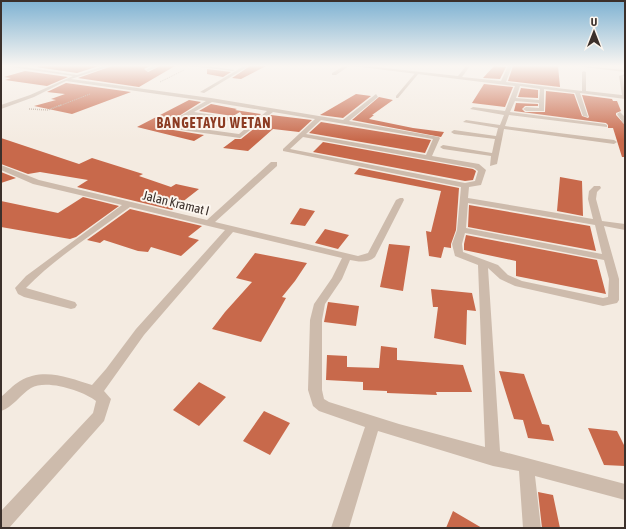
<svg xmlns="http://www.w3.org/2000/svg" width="626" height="529" viewBox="0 0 626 529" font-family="'Asap Condensed',sans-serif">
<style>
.building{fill:#c8694b}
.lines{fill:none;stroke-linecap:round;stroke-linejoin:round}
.path-far1{stroke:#b9a596;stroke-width:1;stroke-dasharray:1 1;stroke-linecap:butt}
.path{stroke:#b9a596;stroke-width:1.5;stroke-dasharray:1 1;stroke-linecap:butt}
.service{fill:#cdbbac;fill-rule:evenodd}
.minor{fill:#cdbbac;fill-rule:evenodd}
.labels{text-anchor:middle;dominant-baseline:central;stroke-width:4;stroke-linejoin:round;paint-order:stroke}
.street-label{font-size:13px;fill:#3b302b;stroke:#fbf5ee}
.far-district-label{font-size:14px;font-weight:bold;letter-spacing:1px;fill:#8c3b22;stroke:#fbf5ee}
</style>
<rect width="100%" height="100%" fill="#f4ebe1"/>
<path class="building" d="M39 66H99L77 73 36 67Z
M112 66H150L144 69 148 72 160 66H175L139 87 78 78Z
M250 66H266L241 79 232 78Z
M494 66 506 67 500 79 483 78Z
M513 66H558L560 87 508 81Z
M207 69 231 72 223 77 207 74Z
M25 71 68 77 47 86 5 80 11 78 4 77Z
M66 83 131 92 72 114 34 106 56 100 51 99 65 94 47 92Z
M484 84 513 87 505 107 472 103Z
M521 88 538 90V98L518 97Z
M546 91 574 94 582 116 588 118 589 117 582 95 612 99 613 101H617L621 111 616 113V115L625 125V157H622L613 128H608V125L606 123 514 111 516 103 538 104V106H525L522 109 525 112H545Z
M356 94 371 96 343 118 320 115Z
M379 97 393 100 372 115H374L369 119 413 128 444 132 441 137 352 120Z
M189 100 201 102 163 126 167 129 204 135 194 141 137 127Z
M211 104 237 109 235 110 261 114 255 119 244 118 240 112 233 116 199 111Z
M271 115 312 120 299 132 273 129 248 151 223 148 235 139H241Z
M190 117 225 122 213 129 177 124Z
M321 122 431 140 425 153 309 133Z
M1 138 79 164 92 158 143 174 139 176 171 187 176 184 199 189 172 210 77 187 88 180 40 172 28 174 1 164Z
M323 142 473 169 476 171 473 180 465 181 313 152Z
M359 168 459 188 456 230 451 244V248L444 247 441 258 429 256 426 231 431 232 441 191 354 174Z
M1 172 16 178 1 183Z
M560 177 582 181 583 216 557 211Z
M83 197 119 206 76 237 70 239 1 227V201L58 213Z
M469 205 590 226 596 251 468 227Z
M300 208 315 211 305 226 290 224Z
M130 209 202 226 188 237 199 240 181 256 151 247 148 252 138 251 104 240 100 243 87 240Z
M325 229 349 235 338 249 315 243Z
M466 235 597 260 606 294 516 276V261L464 250V244Z
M389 244 410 246 403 291 380 287Z
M255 253 307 263 295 281 282 297 286 298 261 342 212 329 225 312 252 282 236 278Z
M431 289 472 293 476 311 467 310 466 345 434 338 438 307H433Z
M328 302 359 306 356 326 324 322Z
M381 346 397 348V360L463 365 472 392H436L437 395 387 393V391L363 390V382L326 380 327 355 347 356V367L379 368Z
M499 371 524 374 542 424 549 425 554 441 528 438 523 420 514 419Z
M199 382 226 397 199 426 173 410Z
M264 411 290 423 270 455 243 441Z
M588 428 617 431 625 447V466L604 465Z
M538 492 553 495 560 528H542Z
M453 511 482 528H446Z"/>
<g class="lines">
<path class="path-far1" d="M160 82 184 70
M59 106 90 94"/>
<path class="path" d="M29 109 48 110 61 105"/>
<path class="service" d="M154 66H159L148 71 145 70Z
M416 72 419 73 398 98H396V96Z"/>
<path class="minor" d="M4 66H17L77 75 104 66H111L71 79 211 98 343 120 376 94 378 97 349 121 439 137 440 138 432 156 479 164 486 170 481 185 469 187 468 198 593 219 588 199 589 191 594 186H600L601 188 597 192 596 199 602 221 625 224V230L604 226 619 279V300L617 303 603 306 515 286 500 279 488 268 500 451 625 484V500L535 476 541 528H523L519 471 493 466 378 431 349 528H331L365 427 319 411 313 406 308 390 310 320 314 304 332 278 342 258 233 232 144 335 104 391 111 399 104 421 9 528H1V511L93 413 96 401C83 391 47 379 31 388 20 395 13 407 1 411V397C7 392 13 385 20 381 44 367 69 378 92 385L106 369 136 329 225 230 130 207C96 232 55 258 26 288L75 302 77 305 75 308 71 309 24 297 18 294 15 288 26 276 122 205 33 184 1 170V165L39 180 207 220 271 162H277V166L215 222 358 256 368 253 396 200 400 198H403L404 200 375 257C368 263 359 262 350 260L342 279 325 304 322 320V390L324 399 329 402 399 424 485 447 478 265 455 256 452 244 457 230 461 187 283 151V149L315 119 273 112 240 138 167 128 164 126 165 125 206 101 66 81 34 97 1 109V105L30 95 73 76ZM212 102 267 111 255 121 194 112ZM190 115 251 124 239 134 173 125ZM321 120 433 139 426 155 306 134ZM303 137 474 168 478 171 475 181 465 183 290 149ZM468 203 595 225 602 254 466 228ZM465 233 604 260 609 279 608 297 603 298 522 281 508 275 498 265 463 252 462 244Z
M190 66H206L235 70 233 71Z
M244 66H249L204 93 200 92Z
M344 66H349L336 75H332V73Z
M353 66H367L458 76 466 66H470L462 77 501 81 508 66H512L506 82 582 91V72L584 71 586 72V91L622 95 619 76 625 74 623 77 625 99 580 93 588 117 583 116 575 93 544 89V111H526L523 109 526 107 539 108V103L515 101 510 112 605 124 607 125V127L509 115 505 126 614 140 617 142 614 144 504 129 497 164 490 166 491 156 443 149 440 147 443 145 492 153 495 139 454 134 451 132 454 130 496 136 498 128 463 122 466 120 500 125 504 115 470 109 473 107 505 111 515 86ZM520 86 540 89 539 100 516 98Z
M582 66 625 70V72L584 67Z
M620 112 625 117V124L623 123 617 114Z"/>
</g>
<linearGradient id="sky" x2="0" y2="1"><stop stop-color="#7eb2d2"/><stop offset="0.47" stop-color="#faf6f2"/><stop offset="1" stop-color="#faf6f2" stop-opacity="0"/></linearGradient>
<rect width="626" height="140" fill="url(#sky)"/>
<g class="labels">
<g class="street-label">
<text transform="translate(176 203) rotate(14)">Jalan Kramat I</text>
</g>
<g class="far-district-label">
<text x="214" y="123">BANGETAYU WETAN</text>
</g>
</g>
<rect width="626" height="529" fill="none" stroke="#3b302b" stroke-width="4"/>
<g transform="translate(594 32)" stroke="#fbf5ee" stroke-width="3" paint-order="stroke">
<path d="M0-3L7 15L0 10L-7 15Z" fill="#3b302b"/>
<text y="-6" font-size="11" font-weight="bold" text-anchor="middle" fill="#3b302b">U</text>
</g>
</svg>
